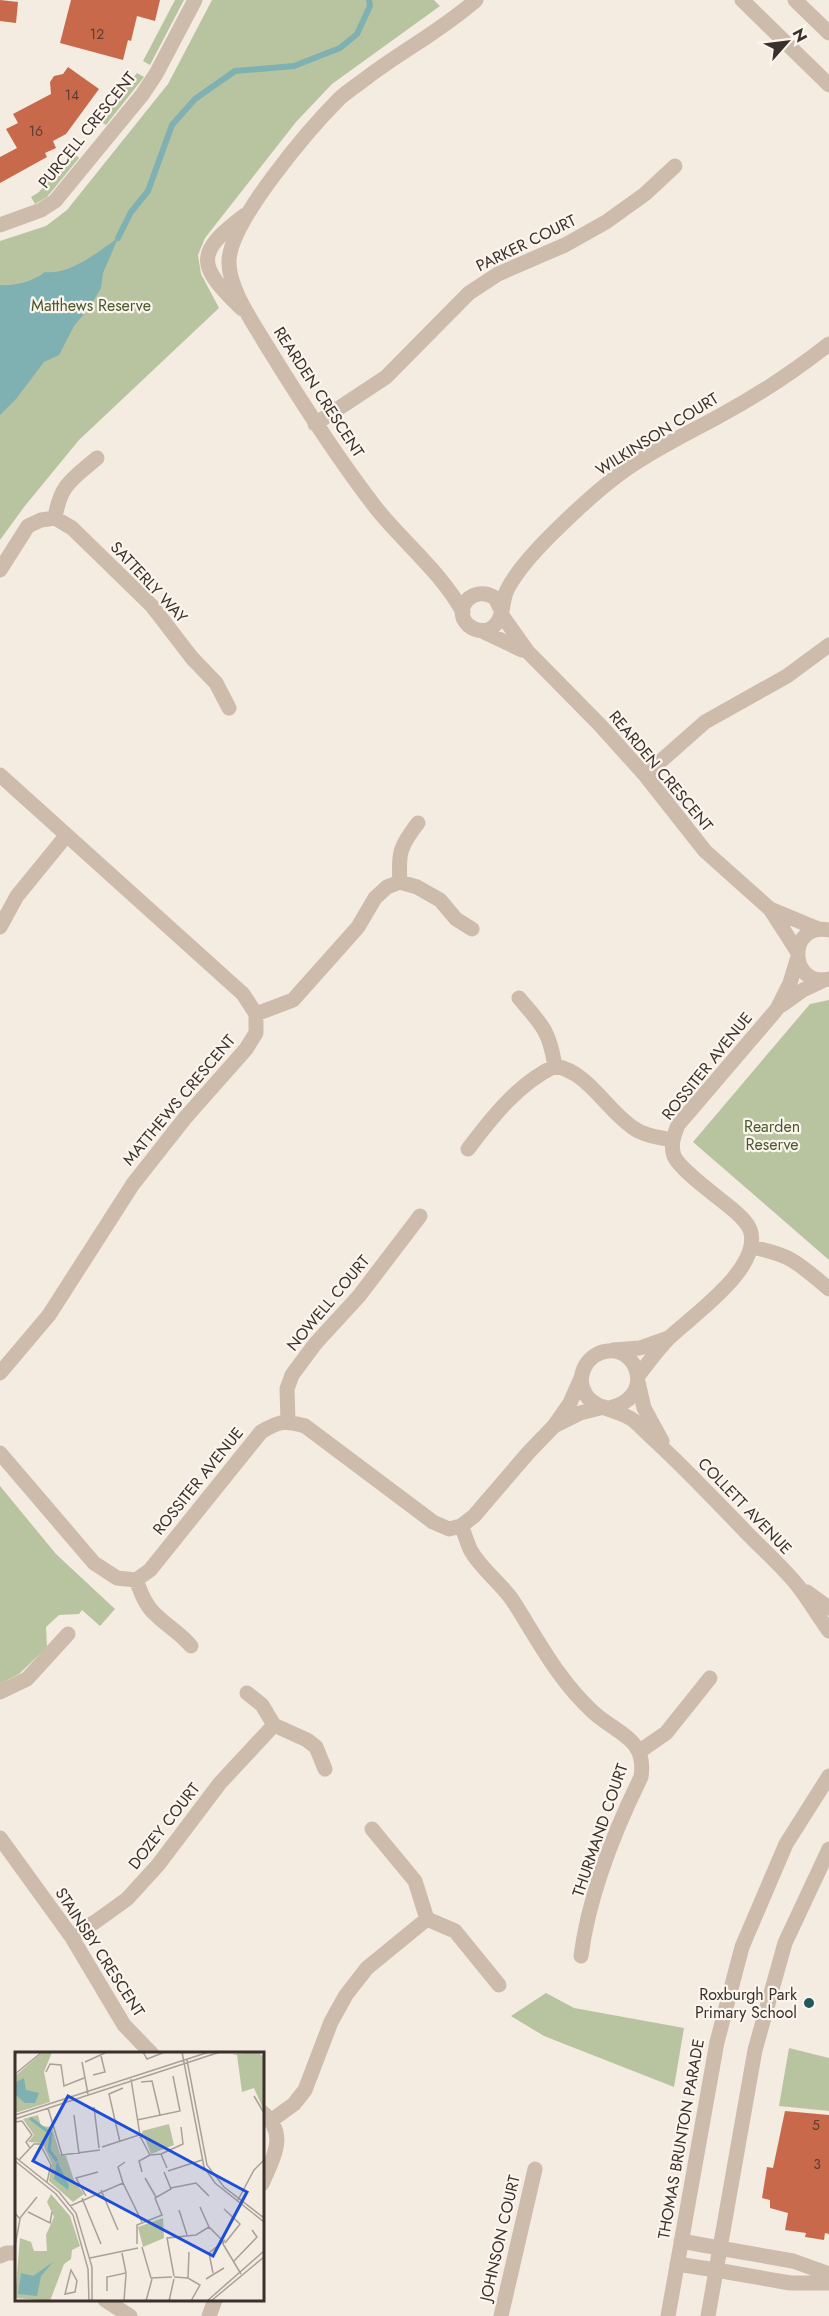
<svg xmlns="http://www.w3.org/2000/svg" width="829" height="2316" viewBox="0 0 829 2316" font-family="Jost,sans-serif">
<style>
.green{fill:#b8c4a0}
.water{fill:#7fb0b2}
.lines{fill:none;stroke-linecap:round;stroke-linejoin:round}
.stream{stroke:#7fb0b2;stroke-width:6}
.building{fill:#c8694b}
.minor{stroke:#cdbbac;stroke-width:15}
.tertiary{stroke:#cdbbac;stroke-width:15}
.poi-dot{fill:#1f5a5e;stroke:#fbf5ee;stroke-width:2}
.labels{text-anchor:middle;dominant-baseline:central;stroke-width:4.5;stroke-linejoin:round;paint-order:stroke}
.number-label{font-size:14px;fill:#5e3e33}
.street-label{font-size:16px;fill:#3b302b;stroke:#fbf5ee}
.park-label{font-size:16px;fill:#4a5a2e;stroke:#fbf5ee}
.poi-label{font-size:16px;fill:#3b302b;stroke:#fbf5ee;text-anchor:end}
.inset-river{fill:none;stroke:#7fb0b2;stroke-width:3}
.inset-road{fill:none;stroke:#aaa098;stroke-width:1.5}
.view{fill:#1d4ed8;fill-opacity:0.15;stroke:#1d4ed8;stroke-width:3}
.inset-edge{fill:none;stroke:#3b302b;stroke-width:3}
</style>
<rect width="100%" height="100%" fill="#f4ebe1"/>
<path class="green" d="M175 0H184L150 65 143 61Z
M212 0H434L440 6 332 84 296 122 205 238 198 255 201 274 219 308 79 440 24 507 0 540V241L46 226 67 210 168 84Z
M137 73 144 77 106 125 98 120Z
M73 152 79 158 47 197 35 204 31 197 39 192Z
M829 1000V1260L693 1142 810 1004Z
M0 1486 56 1554 115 1609 100 1626 82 1610 79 1614 59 1615 46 1627 47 1647 19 1674 0 1684Z
M546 1993 574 2008 684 2028 674 2087 544 2036 511 2016Z
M789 2048 829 2058V2111L779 2106Z"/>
<path class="water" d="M118 238 103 273 101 288 89 308 74 326 59 355 44 362 16 399 0 415V285C16 286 32 282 45 272 71 275 97 252 118 238Z"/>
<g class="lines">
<path class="stream" d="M118 238 131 212 148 191 172 125 195 99 235 71 294 66 340 48 357 34 370 6 369 0"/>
</g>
<path class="building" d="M0 0 18 2 16 23 0 21Z
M71 0H160L155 21 137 16 131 41 128 40 123 60 60 43Z
M68 67 99 89 66 134 53 141 56 148 45 153 47 157 0 183V157L17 148 6 129 18 123 13 114 51 94 50 82 54 76 63 74Z
M785 2111 829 2115V2234L825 2233 824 2240 805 2237 806 2233 785 2230 788 2213 770 2208V2200L762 2198 767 2167 773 2168Z"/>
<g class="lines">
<path class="minor" d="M0 225 41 210 55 201 142 95 156 74 195 0
M242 309C198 266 193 254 245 215
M315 424 386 377 469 293 498 274 565 245 606 222 645 194 675 166
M55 518C60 485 72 479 97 458
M0 570 28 526 41 520 55 518 72 528 152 606 192 658 216 683 229 708
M501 610 495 598C474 584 451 608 468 625 476 632 489 633 496 624 504 615 502 600 507 590 517 570 534 552 550 536 572 514 595 492 621 473 652 450 689 433 723 414 760 394 796 370 829 344
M463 612C440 571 405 544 376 508 335 455 300 400 265 343 252 321 228 287 229 261 230 221 311 127 340 98 349 90 360 83 369 76 404 50 443 29 476 0
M501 614 528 652 600 725 645 775 705 851 770 909 797 951
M482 631 522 650
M0 775 243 994 256 1014V1033L246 1049 185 1118 133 1184 49 1315 0 1373
M645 775 705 722 787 676 829 645
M400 882C398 853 400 846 418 823
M770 909 818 929
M0 927 17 896 66 836
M829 930C786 922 789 988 829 979
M519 998C542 1025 549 1030 555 1066
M782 1005 803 990 824 980
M256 1014 293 1000 358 927 375 898 387 887 400 882 417 887 440 900 456 919 472 929
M468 1149C492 1117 519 1083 555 1066 588 1072 604 1107 632 1127 644 1136 658 1137 672 1140
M751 1247C792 1255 798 1263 829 1289
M613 1350 640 1348 668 1338
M638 1376C648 1363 658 1349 670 1337 693 1315 759 1270 751 1233 749 1223 739 1215 731 1208 718 1197 680 1170 674 1156 670 1145 674 1135 678 1125L777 1009 790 983 797 960
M638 1382 644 1408 662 1441
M609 1408C654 1399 640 1348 608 1351 587 1353 574 1377 586 1395 595 1409 619 1410 633 1420 639 1425 645 1431 650 1436 683 1466 713 1498 744 1530 761 1548 782 1566 798 1586 809 1600 818 1616 829 1631
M288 1421 287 1389 292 1375 315 1344 359 1296 420 1216
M556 1425 580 1413 604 1407
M0 1453 94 1563 117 1578 136 1580 150 1570 261 1432C279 1421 285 1420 305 1426L433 1522 449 1529 461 1526 474 1516 528 1453 554 1426 570 1403 581 1378
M461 1526C465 1534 467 1543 471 1551 482 1570 501 1583 513 1601 538 1640 558 1680 593 1712 617 1734 647 1738 641 1777 614 1832 589 1894 581 1956
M136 1580C141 1592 145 1605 155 1614 167 1626 180 1633 191 1646
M807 1592 829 1608
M0 1692 27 1679 68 1634
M247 1693 262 1705 274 1725 307 1740 316 1747 325 1769
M640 1751 666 1733 710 1678
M372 1829 415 1881 427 1919
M0 1838 71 1936 124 2025 152 2054
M427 1919 455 1931 499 1985
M71 1936 95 1922 127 1899 158 1865 220 1783 274 1725
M262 2112C289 2134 273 2157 262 2184
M272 2120 294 2104 305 2090 331 2022 346 1995 367 1968 427 1919
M719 2248 793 2261 829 2274
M0 2256 7 2253H16
M716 2270 790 2283H829
M105 2300 130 2316
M209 2316 215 2300
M501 2316 535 2169"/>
<path class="tertiary" d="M742 0 829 85
M795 0 829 33
M681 2241 719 2248
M677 2264 716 2270
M668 2316 717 2042 742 1947 786 1844 829 1776
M708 2316 755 2050 785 1943 829 1849"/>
</g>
<circle class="poi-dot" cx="809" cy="2003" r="6"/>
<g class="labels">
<g class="number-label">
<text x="97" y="34">12</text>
<text x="72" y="95">14</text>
<text x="36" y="131">16</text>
<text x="816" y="2125">5</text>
<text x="817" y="2164">3</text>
</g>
<g class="street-label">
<text transform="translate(87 130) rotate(-51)">PURCELL CRESCENT</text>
<text transform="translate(526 243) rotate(-26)">PARKER COURT</text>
<text transform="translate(319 392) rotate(57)">REARDEN CRESCENT</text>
<text transform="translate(657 434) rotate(-32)">WILKINSON COURT</text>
<text transform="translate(149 582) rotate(47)">SATTERLY WAY</text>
<text transform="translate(661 771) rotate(50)">REARDEN CRESCENT</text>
<text transform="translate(707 1066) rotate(-51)">ROSSITER AVENUE</text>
<text transform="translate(179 1100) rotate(-50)">MATTHEWS CRESCENT</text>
<text transform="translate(328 1303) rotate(-50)">NOWELL COURT</text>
<text transform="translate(198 1481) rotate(-51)">ROSSITER AVENUE</text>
<text transform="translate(745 1506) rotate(46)">COLLETT AVENUE</text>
<text transform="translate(164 1826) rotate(-52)">DOZEY COURT</text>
<text transform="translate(600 1830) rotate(-71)">THURMAND COURT</text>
<text transform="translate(100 1952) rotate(57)">STAINSBY CRESCENT</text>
<text transform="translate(681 2139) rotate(-80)">THOMAS BRUNTON PARADE</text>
<text transform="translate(500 2238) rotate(-77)">JOHNSON COURT</text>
</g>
<g class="park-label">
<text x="91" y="305">Matthews Reserve</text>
<text x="772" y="1126">Rearden<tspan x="772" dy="18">Reserve</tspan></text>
</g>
<g class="poi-label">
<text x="797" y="1994">Roxburgh Park<tspan x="797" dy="18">Primary School</tspan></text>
</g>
</g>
<g transform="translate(15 2052)">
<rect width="249" height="249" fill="#f4ebe1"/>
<path d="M28 0H37L29 20 35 50 0 61V24ZM243 0 249 5V59L239 36 227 40 222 3 217 2ZM23 63 26 74 37 75 45 102 51 104 59 128 69 142 58 150 34 129 37 112 27 91 13 90 19 83 8 67ZM154 72 159 93 136 102 127 79ZM36 142 55 164 65 194 57 198 56 207 49 212 35 249 0 246 5 186 16 190 19 199H32L31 183 39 165 32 150ZM148 166 149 186 128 195 123 175Z" fill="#b8c4a0"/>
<path d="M9 26 11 38 24 41 20 51H10L0 42 1 30ZM42 109 54 133 53 138 39 127ZM38 210 26 224 22 244 3 242 6 221 18 224Z" fill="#7fb0b2"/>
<path class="inset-river" d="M15 66 36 82 34 98 42 109"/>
<path class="inset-road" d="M128 0 132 7 150 0M167 0 189 115 200 131 249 170M172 8 192 113 209 135 249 166M67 10 73 42M70 10 92 0M31 20 35 12 46 13 49 34 69 26M0 22 27 0M78 23 90 20 86 4M116 27 125 83M126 30 137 29 145 63M239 44 249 61M79 55 84 96M33 56 47 103 85 98M0 63 194 0M59 63 64 102M0 67 205 0M122 68 165 59 158 24M0 70 7 69 17 83 11 90 15 96M126 86 135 103 146 102 152 116M105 90 94 42 108 36M87 95 127 82 125 86M146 102 168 92 166 75M0 105 44 140 61 161 77 215V249M4 108 19 92H25L36 113 32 130M0 109 41 142 58 163 73 217 74 249M153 119 187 108M127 120 124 109 135 103M130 126 141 145M108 131 103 115 110 110M156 136 181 131 194 144M86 138 103 178M71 144 61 126 83 120M67 146 86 192M223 148 239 118 249 108M55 154 108 131 127 170M185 155 194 175M209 157 225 172 210 191M164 158 172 183M13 160 35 171 37 160M0 161 5 167 0 194M5 166 22 145M122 192V173L147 163 140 146 156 137 149 120M208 192 226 222M127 195 136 226 157 225M75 206 123 196M219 209 242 185 237 178M56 218 62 229 60 240 50 242ZM198 221 194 201 209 189 208 192M159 224 152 186 181 183 194 175 208 189M159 225 173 226 185 233 176 249M173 226 174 200M191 227 209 216M92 239V225L111 221 107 201M109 249 111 222M131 249 137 227M154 249 159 227M192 249 249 199M196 249 249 205"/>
<path class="view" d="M53 44 232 140 198 204 18 109Z"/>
<rect width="249" height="249" class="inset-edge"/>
</g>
<g transform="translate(787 42) rotate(62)" stroke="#fbf5ee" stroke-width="4.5" paint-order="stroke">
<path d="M0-4.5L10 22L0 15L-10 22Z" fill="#3b302b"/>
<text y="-9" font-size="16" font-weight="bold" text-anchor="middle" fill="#3b302b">N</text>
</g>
</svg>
